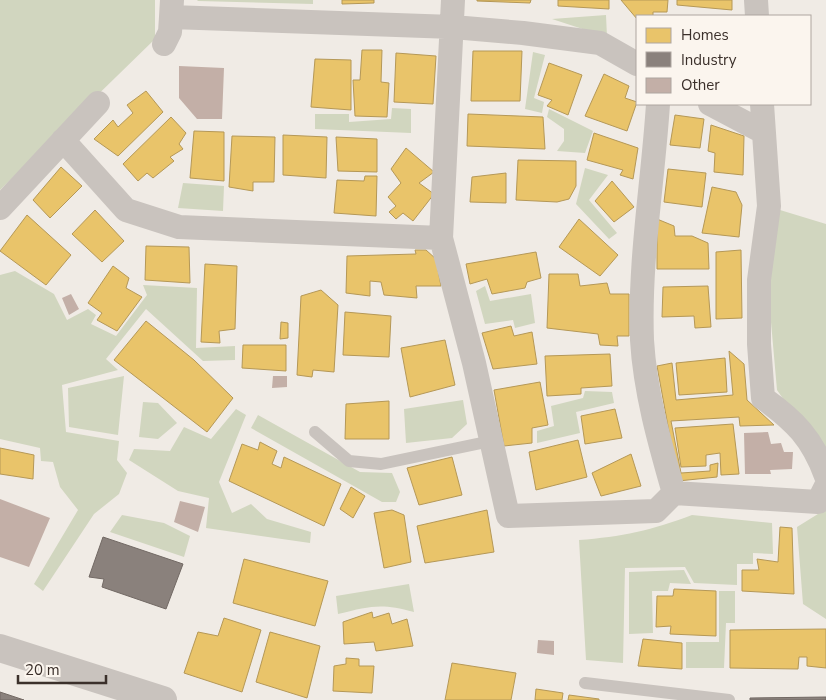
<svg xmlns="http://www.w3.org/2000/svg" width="826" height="700" viewBox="0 0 826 700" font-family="'Nunito Sans',sans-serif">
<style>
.green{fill:#d1d6bf}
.homes{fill:#e9c46a;stroke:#b59857}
.industry{fill:#8a817c;stroke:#726964}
.building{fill:#c3afa7}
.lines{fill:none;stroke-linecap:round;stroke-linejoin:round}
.service{stroke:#c9c3be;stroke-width:12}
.minor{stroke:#c9c3be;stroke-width:24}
.tertiary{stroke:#c9c3be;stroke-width:28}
</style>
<rect width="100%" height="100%" fill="#f0ebe5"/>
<path class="green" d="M0 0H155V39L0 190Z
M197 0H313V4L198 1Z
M606 15 607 37 552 19Z
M533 52 545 55 534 98 544 102 542 113 525 109Z
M392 108 411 109V133L315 129V114H349V122L391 119Z
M549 109 593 131 585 153 557 151 564 141V129L547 117Z
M585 168 608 175 589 200 617 233 609 239 576 204Z
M183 183 224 186 223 211 178 208Z
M780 210 826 224V460L777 390 767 277Z
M15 271 54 294 67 320 88 309 96 315 91 324 116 336 147 295 143 285 197 288 196 348 235 346V360L203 361 146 309 106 359 118 370 62 385 66 432 119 441 117 460 127 473 119 494 94 514 43 591 34 584 78 510 60 487 53 462 41 461 40 448 0 439V275Z
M485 286 490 301 531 294 535 323 515 328 513 320 485 324 476 291Z
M124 376 118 435 69 427 68 388Z
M585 391 612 392 614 403 576 412 580 433 537 443V431L554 426 551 406 583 398Z
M463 400 467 424 452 438 406 443 404 409Z
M143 402 158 403 177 423 158 439 139 437Z
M236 409 246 415 219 482 232 513 251 504 267 519 311 532 310 543 206 528 209 498 178 491 129 460 134 449 170 451 184 427 211 439Z
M258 415 360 472 392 473 400 492 396 502H382L251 428Z
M826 509V619L803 604 797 527Z
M122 515 164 523 190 536 184 557 110 532Z
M692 515 772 523 773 554 753 553V564H737V585L694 583 685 567 625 568 623 663 586 660 579 540C621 537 653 530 692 515Z
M684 570 691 584 670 583 668 591H652L653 633 629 634V572Z
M409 584 414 612C381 603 371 606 338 614L336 596Z
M719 591H735V623H726L724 668H686V642H719Z"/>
<path class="homes" d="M342 0H374V3L342 4Z
M477 0H531L530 3 477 1Z
M558 0H609V9L558 6Z
M621 0H668L667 12H653V16H637V19Z
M677 0H732V10L677 5Z
M362 50H382L381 82 389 83 387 117 355 116 353 80H360Z
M473 51H522L520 101H471Z
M396 53 436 56 433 104 394 102Z
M315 59 351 60V110L311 107Z
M549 63 582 75 568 115 547 106 552 100 538 95Z
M604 74 629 86 625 98 637 102 627 131 585 116Z
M146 91 163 112 118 156 94 139 113 120 118 127 133 113 127 105Z
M468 114 543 117 545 149 467 146Z
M675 115 704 119 700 148 670 145Z
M171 117 186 133 179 144 183 149 170 157 174 161 153 178 147 173 138 181 123 164Z
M711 125 744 136 743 175 714 172 715 153 708 151Z
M194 131 224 132V181L190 178Z
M594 133 638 148 633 179 620 175 623 170 587 160Z
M283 135 327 137 326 178 283 175Z
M232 136 275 137 274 182H253V191L229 187Z
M336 137 377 139V172L338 171Z
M406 148 434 172 419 183 434 194 413 221 403 213 396 219 389 212 396 206 388 197 401 183 391 169Z
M518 160 576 161V186L569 199 557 202 516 200Z
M61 167 82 186 50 218 33 200Z
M668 169 706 173 702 207 664 202Z
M506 173V203L470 202 472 177Z
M365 176H377L376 216 334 213 337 180 364 181Z
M612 181 634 207 614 222 595 201Z
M712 187 736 192 742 205 739 237 702 233Z
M95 210 124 241 102 262 72 234Z
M27 215 71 255 46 285 0 251Z
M579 219 618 255 600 276 559 247Z
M657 219 674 226 675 236H692L708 243 709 269H657Z
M146 246 189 247 190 283 145 280Z
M415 250H426L436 259 441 286H416L417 298 384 295 381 282 370 281V296L346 293 347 256 416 254Z
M741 250 742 318 716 319V252Z
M536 252 541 278 527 282 525 288 492 294 487 279 470 284 466 264Z
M205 264 237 266 235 329 219 331 220 343 201 342Z
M113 266 129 278 126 288 142 297 117 331 97 320 102 313 88 303Z
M549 274H578L580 286 607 283 610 294H629V336H617L618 346 600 345 598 334 547 328Z
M708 286 711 327 695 328 694 316 662 317 663 287Z
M321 290 338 305 334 372 313 370 312 377 297 375 301 296Z
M345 312 391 316 389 357 343 355Z
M146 321 194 360 233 398 207 432 114 360Z
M281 322 288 323V338L280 339Z
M511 326 514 336 532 332 537 364 493 369 482 333Z
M445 340 455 385 410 397 401 348Z
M243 345H286V371L242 368Z
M729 351 744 364 747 400 774 425 740 426 739 417 671 421 681 473 710 471V465L718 463 717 477 678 481 657 366 672 363 676 400 733 395Z
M610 354 612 386 581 388V394L547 396 545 356Z
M725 358 727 392 679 395 676 363Z
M540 382 548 425 532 428V443L504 446 494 390Z
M389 401V439H345L346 404Z
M615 409 622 438 585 444 581 416Z
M733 424 739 474 721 475 720 453 706 455V466L681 467 675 428Z
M578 440 587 477 536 490 529 452Z
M260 442 277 451 272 464 281 468 284 457 341 484 324 526 229 481 242 444 258 450Z
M0 448 34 455 33 479 0 474Z
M631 454 641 486 601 496 592 473Z
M452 457 462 495 419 505 407 468Z
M351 487 365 496 353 518 340 509Z
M392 510 404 515 411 562 384 568 374 513Z
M487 510 494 552 425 563 417 526Z
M780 527 792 528 794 594 742 591V570H759L757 559 778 562Z
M244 559 328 581 315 626 233 603Z
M674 589 716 591V636L670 634 671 626 656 627 657 596H673Z
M372 612 373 618 389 613 392 624 407 619 413 646 376 651 374 642 344 644 343 622Z
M224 618 261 630 242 692 184 673 198 632 218 636Z
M826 629V668L807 666V657H799L798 669 730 668V630Z
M270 632 320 646 307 698 256 682Z
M643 639 682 643V669L638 666Z
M346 658 359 659V666H374L372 693 333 691 334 666 346 664Z
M452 663 516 673 511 700H445Z
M536 689 563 693 562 700H535Z
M569 695 599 699V700H568Z"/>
<path class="industry" d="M103 537 183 564 166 609 102 587 104 579 89 577Z
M0 692 24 700H0Z
M826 697V700H750V698Z"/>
<path class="building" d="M179 66 224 68 222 119H197L179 98Z
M71 294 79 309 69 315 62 298Z
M273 376H287V387L272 388Z
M768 432 771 444 781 443 784 452H793L792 469 770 470 771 474H745L744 433Z
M0 499 50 518 29 567 0 557Z
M180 501 205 507 198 532 174 522Z
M538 640 554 641V655L537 653Z"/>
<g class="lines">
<path class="service" d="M315 432 349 461 381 464 491 441
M585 683 729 700"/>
<path class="minor" d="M172 0 171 17 453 27 523 33 600 43 637 64
M453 0 441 238 474 363 508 516 656 511 674 493 818 502 826 486
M756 0 757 16
M164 44 170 32 171 17
M658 104C653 182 639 261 642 340 645 392 660 444 674 493
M710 104 763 132
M762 104 769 206 759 280V344L763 398C795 421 812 438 826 476
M63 140 126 210 179 227 441 238
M0 208 98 103"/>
<path class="tertiary" d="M0 648 163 700"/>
</g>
<rect x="636" y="15" width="175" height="90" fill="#fbf5ee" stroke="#aea6a0"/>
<rect x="646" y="28" width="25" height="15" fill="#e9c46a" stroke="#aea6a0"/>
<text x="681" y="40" font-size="15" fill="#3b302b">Homes</text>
<rect x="646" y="52" width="25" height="15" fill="#8a817c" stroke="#aea6a0"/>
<text x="681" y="65" font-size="15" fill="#3b302b">Industry</text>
<rect x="646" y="78" width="25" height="15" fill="#c3afa7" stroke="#aea6a0"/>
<text x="681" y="90" font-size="15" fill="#3b302b">Other</text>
<path d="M18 675v8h88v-8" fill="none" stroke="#3b302b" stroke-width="2.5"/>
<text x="25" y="675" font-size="15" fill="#3b302b" stroke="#fbf5ee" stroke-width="4" paint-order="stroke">20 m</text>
</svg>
